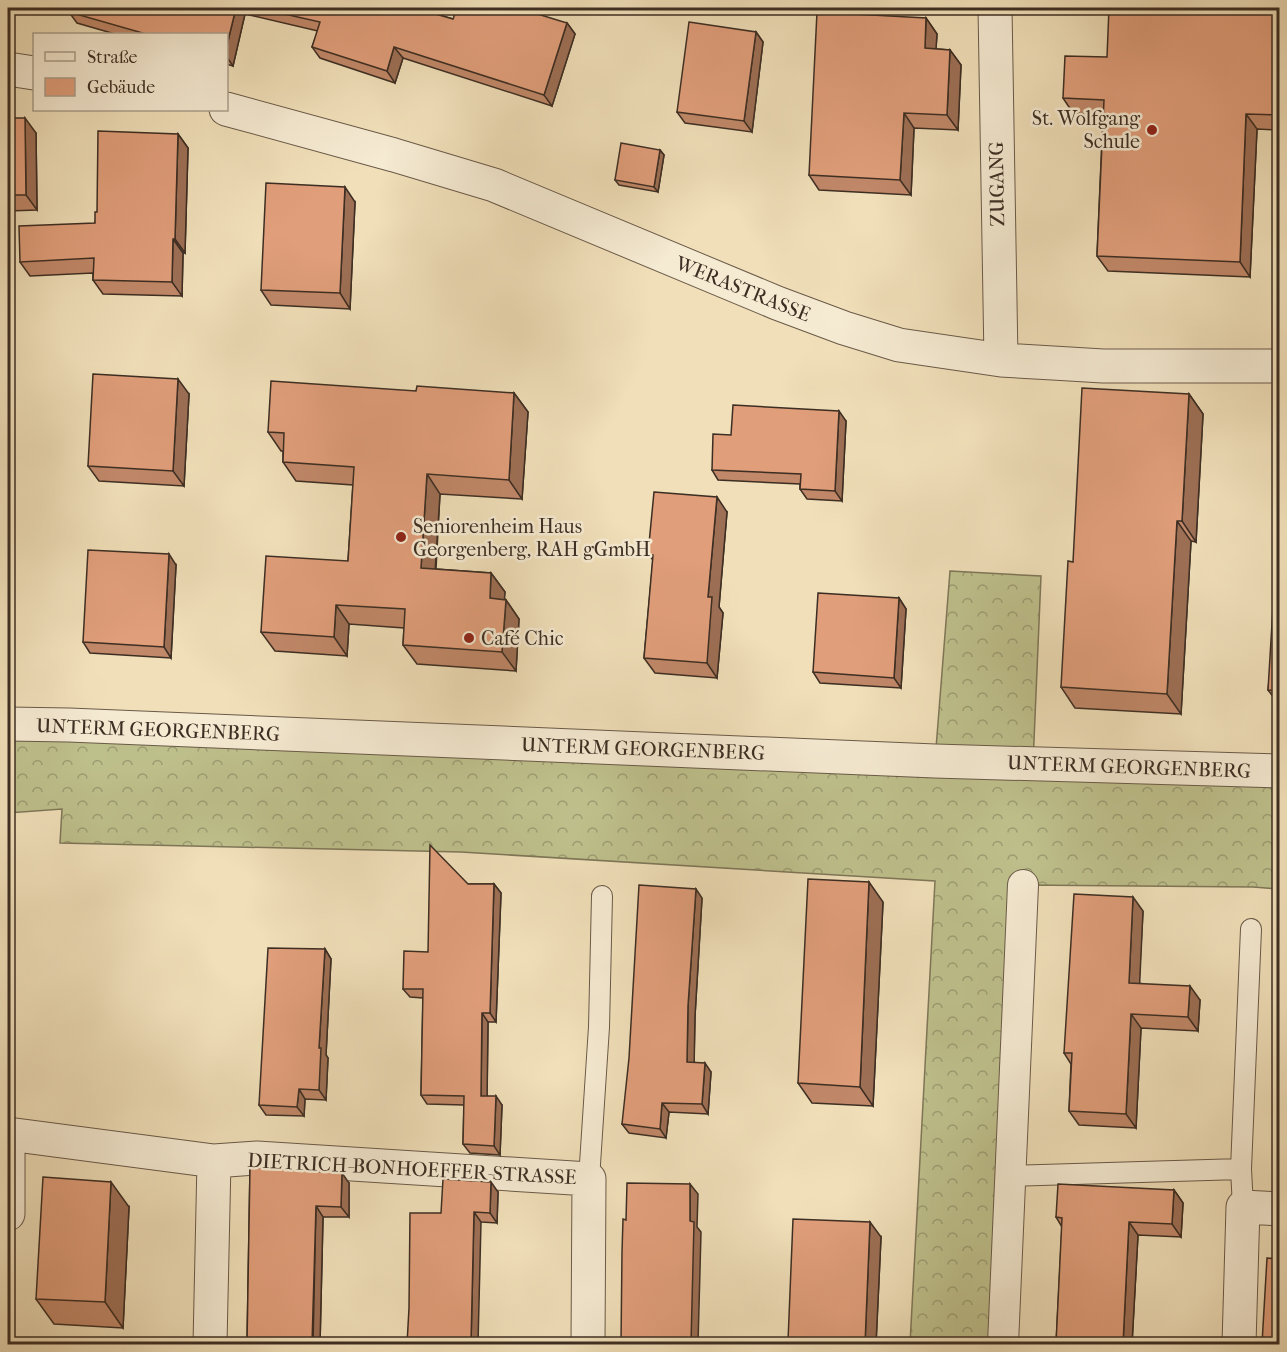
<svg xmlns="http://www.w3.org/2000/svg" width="1287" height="1352" viewBox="0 0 1287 1352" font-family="'IM FELL French Canon',serif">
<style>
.forest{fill:url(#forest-crowns);stroke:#7e7758;stroke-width:1.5}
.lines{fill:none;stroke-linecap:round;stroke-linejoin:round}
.service-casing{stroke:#6a5a48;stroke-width:22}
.pedestrian-casing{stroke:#6a5a48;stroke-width:32}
.minor-casing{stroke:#6a5a48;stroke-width:35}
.service{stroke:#f5ead2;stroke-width:20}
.pedestrian{stroke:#f5ead2;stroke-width:30}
.minor{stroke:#f5ead2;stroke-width:33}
.wall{fill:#c18869;stroke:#3d2e23;stroke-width:1.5}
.shaded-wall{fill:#9d6f55;stroke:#3d2e23;stroke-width:1.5}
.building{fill:#e09e7a;stroke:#3d2e23;stroke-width:1.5}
.poi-dot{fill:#8f2418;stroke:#f5ead2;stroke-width:2}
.labels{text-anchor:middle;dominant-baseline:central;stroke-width:5;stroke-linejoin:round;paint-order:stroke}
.poi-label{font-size:20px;fill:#3d2e23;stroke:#f5ead2;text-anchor:start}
.street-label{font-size:20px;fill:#3d2e23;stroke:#f5ead2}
</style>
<defs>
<pattern id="forest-crowns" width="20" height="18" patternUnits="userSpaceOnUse" patternTransform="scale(1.5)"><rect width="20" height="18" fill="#bec08c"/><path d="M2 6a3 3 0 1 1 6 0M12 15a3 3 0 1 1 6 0" fill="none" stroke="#9c9c72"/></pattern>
</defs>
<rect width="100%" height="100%" fill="#f0dfb9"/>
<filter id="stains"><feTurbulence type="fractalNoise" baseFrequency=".00333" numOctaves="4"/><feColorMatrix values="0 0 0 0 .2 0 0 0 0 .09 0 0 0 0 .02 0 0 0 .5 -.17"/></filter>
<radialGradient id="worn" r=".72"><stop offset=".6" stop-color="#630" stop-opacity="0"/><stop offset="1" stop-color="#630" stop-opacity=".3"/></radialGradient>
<path class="forest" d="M950 571 1041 576 1033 764 1279 771V889L1253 887 1023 885 1003 1344H910L935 881 461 852 60 843 62 809 8 813V724L935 761Z"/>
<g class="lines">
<defs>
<path id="service" d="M1010 1176 1241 1169
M589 1179 599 1027 602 896
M1243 1207 1241 1169 1251 929"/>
<path id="pedestrian" d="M1003 1344 1023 885"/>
<path id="minor" d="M995 8 1001 360
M8 69 34 73
M226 109 394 155 494 185 777 303 844 328 899 345 1001 360 1053 363 1103 366H1280
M8 724 69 725 935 761 1280 771
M8 1134 214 1161 257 1158 589 1179 588 1344
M8 1214V1134
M210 1344 214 1161
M1239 1344 1243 1207 1280 1209"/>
</defs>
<use href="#service" class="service-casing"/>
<use href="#pedestrian" class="pedestrian-casing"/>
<use href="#minor" class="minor-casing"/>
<use href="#service" class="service"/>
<use href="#pedestrian" class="pedestrian"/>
<use href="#minor" class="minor"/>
</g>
<path class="wall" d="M70 8H415L453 19 567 23 575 34 552 106 403 58 395 83 320 58 312 47 318 31 245 14 233 66 226 64V34H115L77 23 69 12Z
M1280 8V130L1257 129 1250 277 1108 271 1097 256 1103 115 1073 113 1063 98 1107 57Z
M926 18 937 34 936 49 950 50 961 65 958 130 914 128 911 195 819 190 809 175Z
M756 32 763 42 752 132 685 123 677 112Z
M8 118 36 133 37 210 8 211Z
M178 134 188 148 185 253H183L182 296 103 294 93 280V273L30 276 20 262 95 223 97 212Z
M660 150 664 155 658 192 619 185 615 180Z
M355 202 350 309 271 305 261 290Z
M416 391 514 393 528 412 522 499 440 494 436 569 491 573 505 592 504 599 506 600 519 619 516 671 417 664 403 645 404 628 349 624 347 656 275 651 261 632 348 561 353 485 296 481 283 462V451H281L268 432Z
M189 394 184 486 99 481 88 466Z
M1189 394 1203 414 1196 542 1191 541 1181 714 1075 708 1061 687Z
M846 421 842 501 807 499 800 489V484L718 480 712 470 731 435Z
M727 512 719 607 723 613 717 678 655 673 644 658 653 560 648 554Z
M176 565 171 658 90 653 83 642Z
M1280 575V706L1268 690Z
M899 598 906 609 901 688 820 683 813 672Z
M468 884H494L501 893 496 1022H488L487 1096 502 1105 500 1155 470 1153 463 1144 464 1105 427 1104 421 1095 423 998 410 997 403 989 428 952Z
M702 898 695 1016 694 1062 711 1072 708 1114 669 1112 666 1138 629 1133 622 1124Z
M883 902 873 1106 812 1103 798 1083Z
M1143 911 1139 983 1200 1000 1198 1031 1141 1028 1136 1128 1079 1125 1069 1111 1071 1064 1064 1053Z
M325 949 331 959 326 1055 328 1058 326 1100 305 1099 304 1116 266 1115 259 1105Z
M1280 1033V1129L1275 1122Z
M250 1167 349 1183V1217H323L320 1344H247Z
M1174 1190 1183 1203 1181 1237 1138 1235 1132 1344H1056L1062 1227 1056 1217Z
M498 1192 497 1223 481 1222 441 1213Z
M129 1207 123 1328 54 1324 36 1299Z
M881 1237 876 1344H790L788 1341Z"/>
<path class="shaded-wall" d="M236 8H240L245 14 233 66 226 56V49Z
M926 18 937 34 935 63 925 48Z
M567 23 575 34 552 106 544 95Z
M756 32 763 42 752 132 744 121Z
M394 47 403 58 395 83 387 71Z
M950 50 961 65 958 130 947 115Z
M904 113 914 128 911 195 900 180Z
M1246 114 1257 129 1250 277 1240 262Z
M25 118 36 133 37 210 26 195Z
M178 134 188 148 185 253 175 239Z
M660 150 664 155 658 192 654 187Z
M345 187 355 202 350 309 340 293Z
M173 239 183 253 182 296 172 282Z
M178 379 189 394 184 486 173 471Z
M514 393 528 412 522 499 509 480Z
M1189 394 1203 414 1196 542 1182 521Z
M839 411 846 421 842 501 835 491Z
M427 474 440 494 434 588 421 568Z
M717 497 727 512 719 607 723 613 717 678 707 663 708 597Z
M1177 521 1191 541 1181 714 1167 694Z
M169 554 176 565 171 658 164 647Z
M491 573 505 592 503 618 490 598Z
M899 598 906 609 901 688 894 678Z
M506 600 519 619 516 671 502 652Z
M336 605 349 624 347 656 334 637Z
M869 882 883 902 873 1106 860 1087Z
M494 884 501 893 496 1022 490 1013Z
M696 889 702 898 695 1016 694 1071 687 1062 688 1006Z
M1133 897 1143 911 1139 997 1129 983Z
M325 949 331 959 326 1055 328 1058 326 1100 319 1090V1048Z
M1190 986 1200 1000 1198 1031 1188 1017Z
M482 1013 488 1022 487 1104 481 1096Z
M1131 1014 1141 1028 1136 1128 1126 1114Z
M705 1063 711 1072 708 1114 702 1104Z
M299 1089 305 1099 304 1116 297 1107Z
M496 1096 502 1105 500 1155 494 1146Z
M662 1103 669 1112 666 1138 660 1129Z
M342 1173 349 1183V1217L341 1207Z
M111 1182 129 1207 123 1328 105 1302Z
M491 1182 498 1192 497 1223 490 1213Z
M690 1184 698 1194 697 1227 701 1232 698 1344H691Z
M1174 1190 1183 1203 1181 1237 1172 1224Z
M316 1206 323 1217 320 1344H313Z
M474 1212 481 1222 478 1344H471Z
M870 1222 881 1237 876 1344H865Z
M1129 1222 1138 1235 1132 1344H1123Z"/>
<path class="building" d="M70 8H236L226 49V34H146L69 12Z
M258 8H415L453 19 457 8H518L567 23 544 95 394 47 387 71 312 47 320 22Z
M1109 8H1280V115L1246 114 1240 262 1097 256 1104 100 1063 98 1065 56 1107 57Z
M817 12 926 18 925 48 950 50 947 115 904 113 900 180 809 175Z
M689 22 756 32 744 121 677 112Z
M8 118H25L26 195H8Z
M98 131 178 134 175 239H173L172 282 93 280 94 258 20 262 19 226 95 223V212H97Z
M621 143 660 150 654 187 615 180Z
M266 183 345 187 340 293 261 290Z
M93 374 178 379 173 471 88 466Z
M271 381 416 391 417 386 514 393 509 480 427 474 421 568 491 573 490 598 506 600 502 652 403 645 405 609 336 605 334 637 261 632 266 556 348 561 354 467 283 462 284 433 268 432Z
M1082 388 1189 394 1182 521H1177L1167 694 1061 687 1068 561 1073 562Z
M733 405 839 411 835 491 800 489 801 474 712 470 713 434 731 435Z
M1280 421V475L1276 474Z
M654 492 717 497 708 597H712L707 663 644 658 653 555 648 554Z
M88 550 169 554 164 647 83 642Z
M1275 574 1280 575V691L1268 690Z
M818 593 899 598 894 678 813 672Z
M430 845 468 884H494L490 1013H482L481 1096H496L494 1146 463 1144 464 1096 421 1095 423 989H403L404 951 428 952Z
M808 879 869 882 860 1087 798 1083Z
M639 885 696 889 688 1006 687 1062 705 1063 702 1104 662 1103 660 1129 622 1124 629 1058Z
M1074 894 1133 897 1129 983 1190 986 1188 1017 1131 1014 1126 1114 1069 1111 1072 1053H1064Z
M268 948 325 949 319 1048H321L319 1090 299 1089 297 1107 259 1105Z
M1280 1033V1122H1275Z
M250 1167 342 1173 341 1207 316 1206 312 1344H323H247Z
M43 1177 111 1182 105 1302 36 1299Z
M443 1179 491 1182 490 1213 474 1212 471 1344H407L409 1308 410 1213H441Z
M627 1183 690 1184V1221L694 1222 691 1344H621L622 1252 623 1219 626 1220Z
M1058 1184 1174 1190 1172 1224 1129 1222 1123 1344H1056L1062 1218 1056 1217Z
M793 1219 870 1222 865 1344 788 1341Z
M1267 1258 1280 1259V1344H1262Z"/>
<g class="poi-dot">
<circle cx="1152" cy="130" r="6"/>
<circle cx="401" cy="537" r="6"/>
<circle cx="469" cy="638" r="6"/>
</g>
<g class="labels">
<g class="poi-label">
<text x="1140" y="118" text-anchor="end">St. Wolfgang<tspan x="1140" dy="23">Schule</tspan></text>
<text x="413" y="526">Seniorenheim Haus<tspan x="413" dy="23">Georgenberg, RAH gGmbH</tspan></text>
<text x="481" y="638">Café Chic</text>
</g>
<g class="street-label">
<text transform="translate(997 184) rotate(-91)">ZUGANG</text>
<text transform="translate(743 289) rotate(22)">WERASTRASSE</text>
<text transform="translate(158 730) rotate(2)">UNTERM GEORGENBERG</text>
<text transform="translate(643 749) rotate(2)">UNTERM GEORGENBERG</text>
<text transform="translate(1129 767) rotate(2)">UNTERM GEORGENBERG</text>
<text transform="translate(412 1169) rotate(3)">DIETRICH-BONHOEFFER-STRASSE</text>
</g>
</g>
<rect width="1287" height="1352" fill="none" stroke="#f0dfb9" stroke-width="30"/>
<rect x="9" y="9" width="1269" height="1334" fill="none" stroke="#3d2e23" stroke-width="3"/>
<rect x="15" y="15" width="1257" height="1322" fill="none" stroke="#3d2e23" stroke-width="1.5"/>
<rect x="33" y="33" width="195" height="78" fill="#f5ead2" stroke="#ab9f8c" stroke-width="1.5"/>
<rect x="45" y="52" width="30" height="9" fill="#f5ead2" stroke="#ab9f8c" stroke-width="1.5"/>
<text x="87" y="63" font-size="18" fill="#3d2e23">Straße</text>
<rect x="45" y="78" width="30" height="18" fill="#e09e7a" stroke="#ab9f8c" stroke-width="1.5"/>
<text x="87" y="93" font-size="18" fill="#3d2e23">Gebäude</text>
<rect width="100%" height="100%" filter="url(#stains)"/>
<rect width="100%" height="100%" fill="url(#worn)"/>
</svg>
